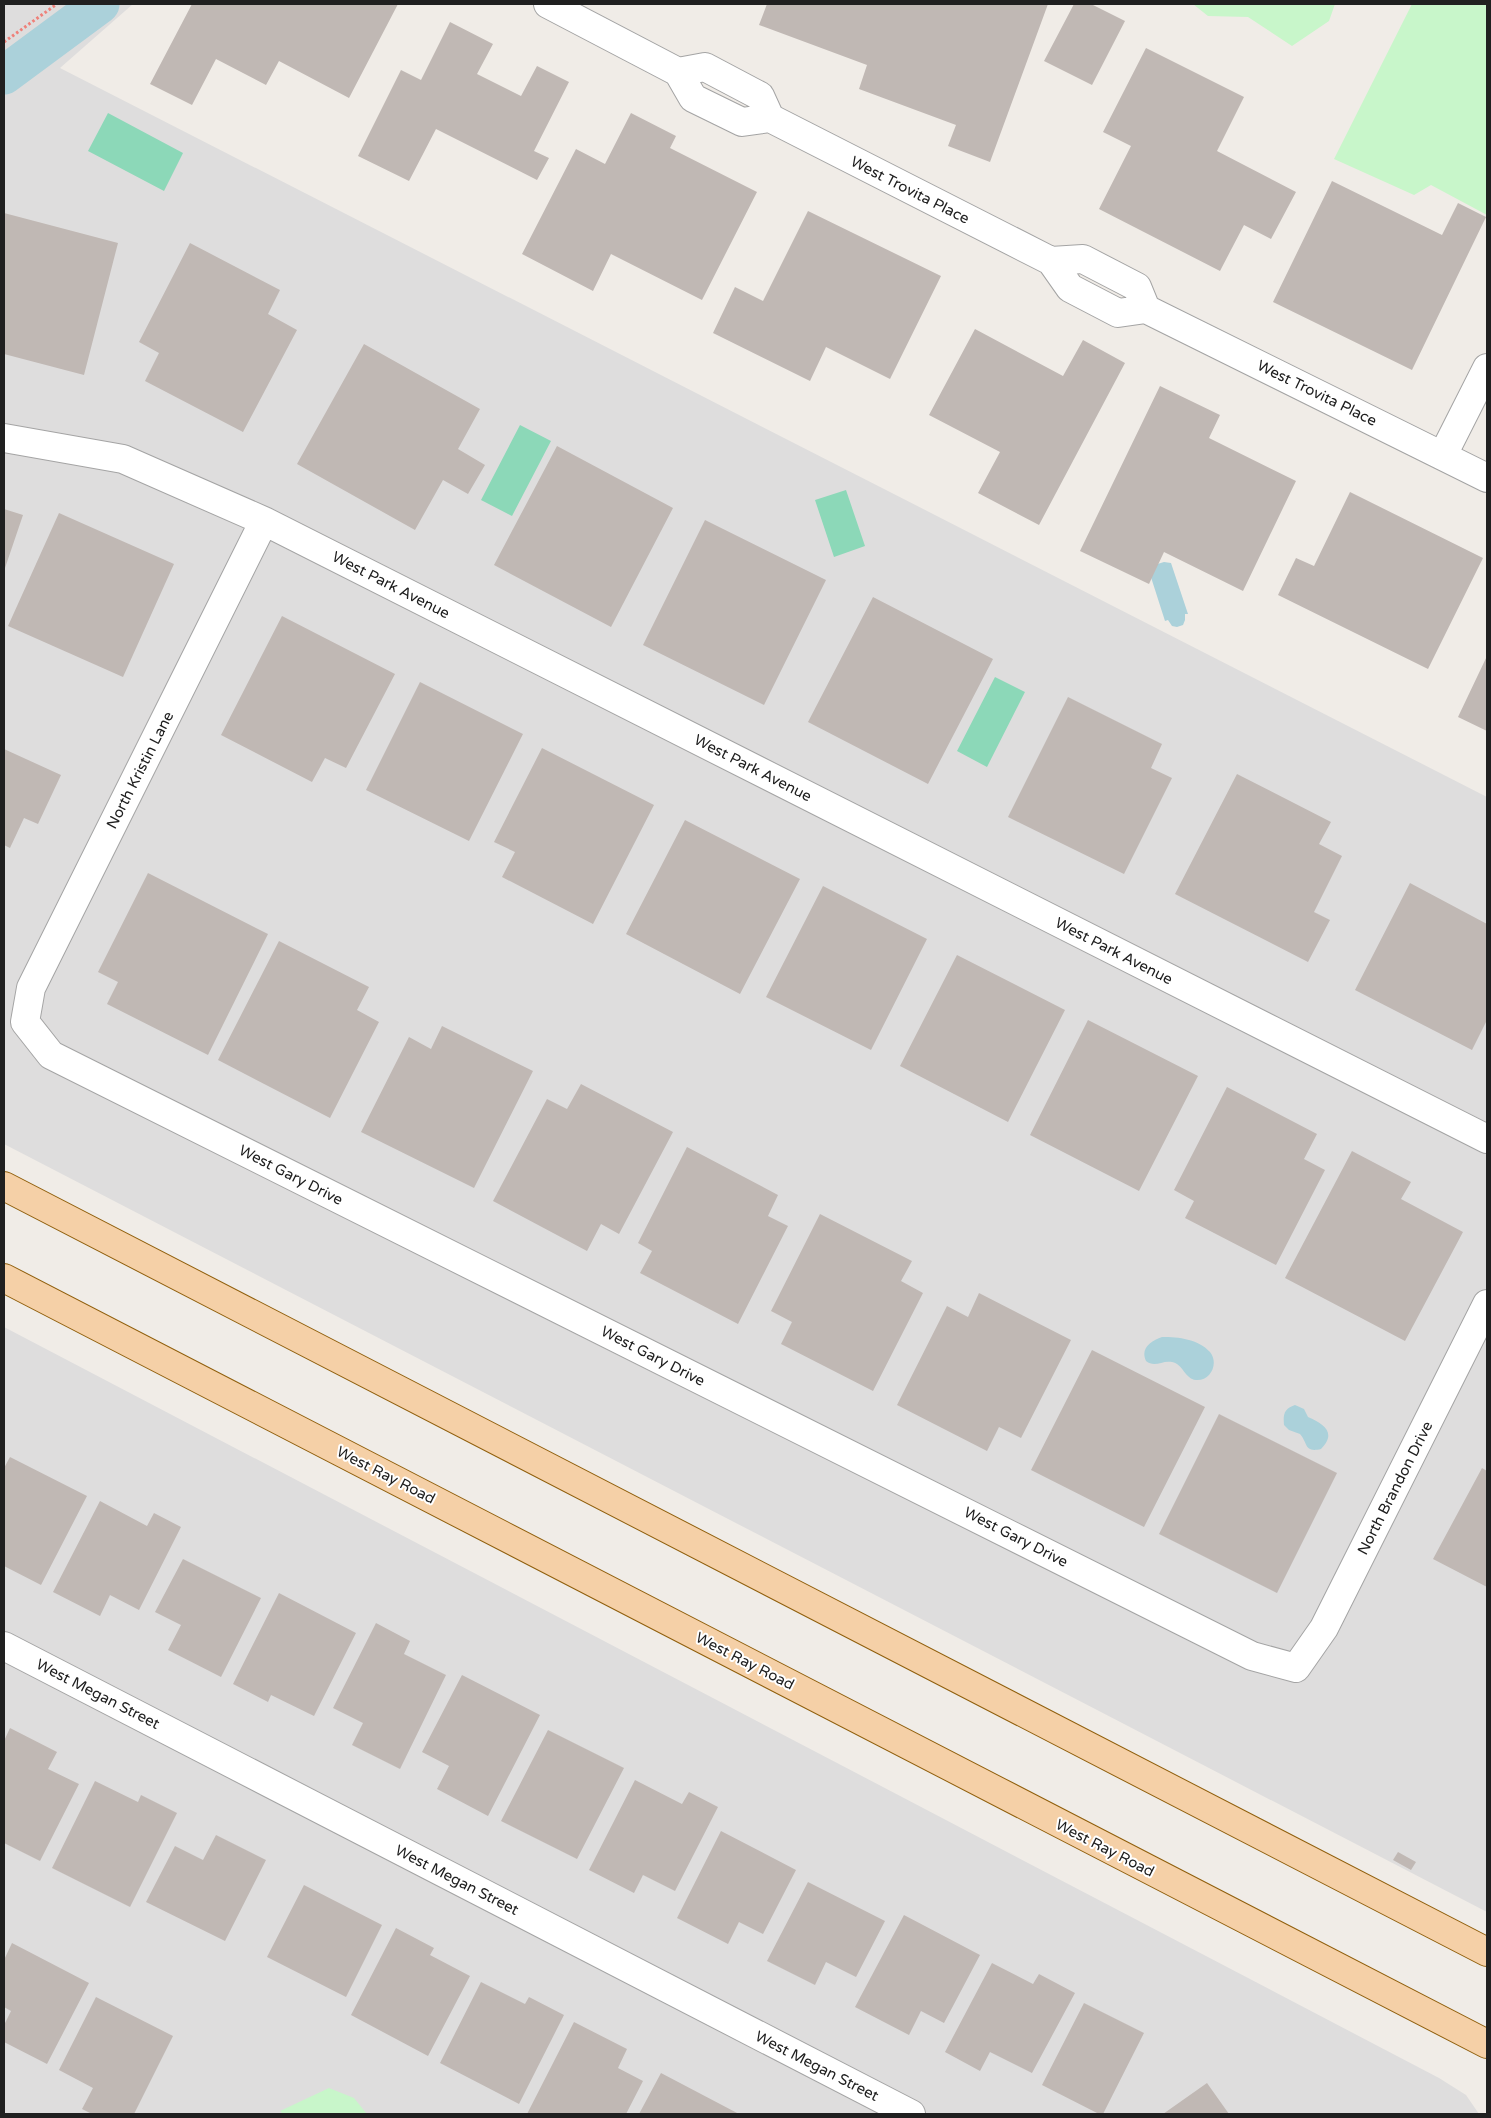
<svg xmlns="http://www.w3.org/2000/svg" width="1491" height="2118" viewBox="0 0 1491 2118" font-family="'Varela Round',sans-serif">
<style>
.residential{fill:#dedddd}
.park{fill:#c8f6ca}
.pitch{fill:#8cd8b8}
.water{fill:#abd1da}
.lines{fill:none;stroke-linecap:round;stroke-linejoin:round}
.canal{stroke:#abd1da;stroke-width:39}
.building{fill:#c0b8b4}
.minor-casing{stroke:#a4a4a4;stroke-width:30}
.primary-casing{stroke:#905f0c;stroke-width:30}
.path{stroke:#ef8079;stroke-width:3;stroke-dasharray:2.5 2.5;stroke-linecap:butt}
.minor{stroke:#fff;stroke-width:28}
.primary{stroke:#f5d0a7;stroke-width:28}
.labels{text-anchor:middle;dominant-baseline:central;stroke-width:4;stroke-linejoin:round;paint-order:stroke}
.street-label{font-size:15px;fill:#202020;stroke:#fff}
</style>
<rect width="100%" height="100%" fill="#f0ece7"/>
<path class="residential" d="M4 4H133L60 68 1487 797V1912L4 1144Z
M4 1327 1439 2078 1466 2095 1479 2114H4Z"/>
<path class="park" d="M1193 4H1335L1329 21 1292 46 1248 17 1208 16Z
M1412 4H1487V215L1431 185 1414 195 1334 159Z
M329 2088 354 2098 367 2114H283L280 2111Z"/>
<path class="pitch" d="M108 113 183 153 164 191 88 151Z
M520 425 551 441 512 516 481 500Z
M846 490 865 546 834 557 815 500Z
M995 677 1025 692 987 767 957 751Z"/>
<path class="water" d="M1164 562 1171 563 1188 614H1185V620L1183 625 1177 627 1172 626 1168 620 1165 621 1149 571 1151 566Z
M1162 1337C1179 1337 1198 1339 1210 1352 1219 1363 1211 1381 1196 1380 1185 1379 1183 1364 1172 1362 1162 1360 1155 1368 1146 1361 1140 1348 1151 1341 1162 1337Z
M1295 1405 1304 1409 1308 1417C1324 1424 1337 1433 1321 1449 1304 1453 1308 1443 1300 1434L1289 1430 1284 1425C1283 1414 1284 1409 1295 1405Z"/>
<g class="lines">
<path class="canal" d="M4 75 100 4"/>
</g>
<path class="building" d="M192 4H398L349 98 279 61 266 85 216 59 192 105 150 84Z
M767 4H1048L990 162 948 146 956 125 859 89 867 65 759 25Z
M1074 4H1091L1125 21 1092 85 1044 61Z
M450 22 493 44 477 74 521 96 537 66 569 82 534 151 549 158 537 180 436 129 409 181 358 156 401 70 421 80Z
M1146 48 1244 97 1217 151 1296 192 1271 239 1244 225 1220 271 1099 209 1131 146 1103 132Z
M631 113 676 136 670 148 757 192 702 300 611 254 593 291 522 254 576 149 605 164Z
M1332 181 1442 235 1458 203 1486 217 1412 370 1273 302Z
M808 211 941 276 890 379 826 347 810 381 713 333 735 287 763 301Z
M4 213 118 243 84 375 4 354Z
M190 243 280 290 268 314 297 330 243 432 145 381 159 353 139 342Z
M975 329 1063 376 1083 340 1125 363 1039 525 978 493 1000 452 929 415Z
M364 344 480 409 458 449 485 465 468 494 443 480 415 530 297 464Z
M1160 386 1220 415 1209 438 1296 481 1243 591 1164 552 1149 584 1080 551Z
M557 446 673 508 611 627 494 565Z
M1350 492 1483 558 1428 669 1278 595 1296 558 1314 566Z
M4 509 23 515 4 571Z
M59 513 174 564 123 677 8 626Z
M705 520 826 580 764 705 643 645Z
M873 597 993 659 928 784 808 722Z
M282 616 395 674 346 768 325 758 312 782 221 735Z
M1487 656V731L1458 717Z
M420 682 523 734 469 841 366 790Z
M1068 697 1162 744 1151 768 1172 778 1124 874 1008 817Z
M542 748 654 805 593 924 502 877 515 852 494 842Z
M4 749 61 775 38 824 24 818 10 848 4 845Z
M1237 774 1331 822 1319 844 1342 856 1314 912 1330 920 1308 962 1175 894Z
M685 820 800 879 740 994 626 934Z
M148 873 268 934 208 1055 107 1004 118 982 98 972Z
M1410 883 1487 924V1020L1472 1050 1355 990Z
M823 886 927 939 871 1050 766 997Z
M279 941 369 987 357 1010 379 1022 330 1118 218 1060Z
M957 955 1065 1010 1008 1122 900 1066Z
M1088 1020 1198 1076 1139 1191 1030 1135Z
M442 1026 533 1071 474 1188 361 1132 409 1037 431 1049Z
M581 1084 673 1132 619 1234 601 1224 587 1251 493 1201 547 1099 567 1109Z
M1227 1087 1317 1134 1304 1159 1325 1170 1276 1265 1185 1218 1194 1201 1174 1190Z
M687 1147 778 1195 768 1216 788 1226 738 1324 640 1273 652 1251 638 1243Z
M1352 1151 1411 1182 1401 1199 1463 1232 1405 1341 1285 1278Z
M820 1214 912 1261 901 1281 923 1293 873 1391 781 1344 792 1322 771 1311Z
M979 1293 1071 1340 1021 1438 999 1427 987 1451 897 1405 947 1306 968 1317Z
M1092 1350 1205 1407 1144 1527 1031 1470Z
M1219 1414 1337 1473 1277 1593 1159 1534Z
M10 1457 87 1496 41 1585 4 1566V1468Z
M1482 1468 1487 1471V1587L1433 1559Z
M100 1501 147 1526 154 1513 181 1527 139 1610 110 1595 100 1616 53 1592Z
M183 1559 261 1598 221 1677 168 1650 181 1625 155 1612Z
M279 1593 356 1633 314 1716 271 1695 268 1702 233 1684Z
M376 1623 410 1641 404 1654 446 1675 400 1769 352 1745 363 1723 333 1708Z
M462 1675 540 1715 488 1816 437 1789 449 1766 422 1752Z
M10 1728 57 1752 48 1769 79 1784 40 1861 4 1843V1741Z
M548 1730 624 1768 577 1859 501 1821Z
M635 1780 682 1804 689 1792 718 1807 675 1891 643 1875 634 1893 589 1870Z
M95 1781 138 1802 141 1795 177 1813 130 1907 52 1868Z
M721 1831 796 1870 763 1934 739 1922 728 1944 677 1918Z
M216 1835 266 1860 225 1941 146 1902 175 1846 203 1860Z
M1398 1852 1416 1862 1411 1870 1393 1860Z
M808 1882 885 1921 856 1977 826 1962 815 1985 767 1961Z
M304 1885 382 1925 346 1997 267 1957Z
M904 1915 980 1955 944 2023 921 2011 909 2035 855 2007Z
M396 1928 434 1948 430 1955 470 1976 428 2056 351 2015Z
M12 1943 89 1983 47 2064 4 2042V2025L11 2011 4 2007V1960Z
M992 1963 1033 1984 1039 1974 1075 1993 1032 2073 990 2052 980 2071 945 2052Z
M481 1982 525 2004 529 1997 564 2015 519 2104 440 2063Z
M96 1997 173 2036 134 2114H92L82 2109 93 2088 59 2070Z
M1084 2003 1144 2033 1103 2114H1099L1042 2085Z
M574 2022 627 2049 618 2068 643 2081 626 2114H527Z
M661 2073 739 2114H639Z
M1207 2083 1229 2114H1163Z"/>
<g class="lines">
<defs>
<path id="minor" d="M548 4 678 72 693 98 742 122 770 118 1051 261 1070 288 1118 313 1146 309 1487 478
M678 72 705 67 760 96 770 118
M1051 261 1083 259 1137 287 1146 309
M4 438 123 459 264 521 1487 1139
M1443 455 1487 368
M264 521 31 988 25 1022 51 1055 1252 1656 1296 1668 1324 1628 1487 1304
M4 1646 911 2114"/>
<path id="primary" d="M4 1186 1487 1952
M4 1278 1487 2044"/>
</defs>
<use href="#minor" class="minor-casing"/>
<use href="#primary" class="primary-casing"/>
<path class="path" d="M4 42 57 4"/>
<use href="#minor" class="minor"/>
<use href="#primary" class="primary"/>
</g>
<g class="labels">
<g class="street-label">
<text transform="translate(910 190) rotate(27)">West Trovita Place</text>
<text transform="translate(1317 393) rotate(26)">West Trovita Place</text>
<text transform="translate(391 585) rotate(27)">West Park Avenue</text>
<text transform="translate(753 768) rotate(27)">West Park Avenue</text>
<text transform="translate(140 770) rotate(-63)">North Kristin Lane</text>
<text transform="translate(1114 951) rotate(27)">West Park Avenue</text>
<text transform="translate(291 1175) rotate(27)">West Gary Drive</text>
<text transform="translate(653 1356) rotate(27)">West Gary Drive</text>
<text transform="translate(386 1475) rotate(27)">West Ray Road</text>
<text transform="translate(1395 1488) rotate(-63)">North Brandon Drive</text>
<text transform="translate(1016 1537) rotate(27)">West Gary Drive</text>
<text transform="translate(745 1661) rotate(27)">West Ray Road</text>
<text transform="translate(98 1694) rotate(27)">West Megan Street</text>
<text transform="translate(1105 1848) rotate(27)">West Ray Road</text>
<text transform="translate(457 1880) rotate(27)">West Megan Street</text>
<text transform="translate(817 2066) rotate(27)">West Megan Street</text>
</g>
</g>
<rect width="1491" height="2118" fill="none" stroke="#202020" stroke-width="10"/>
</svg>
